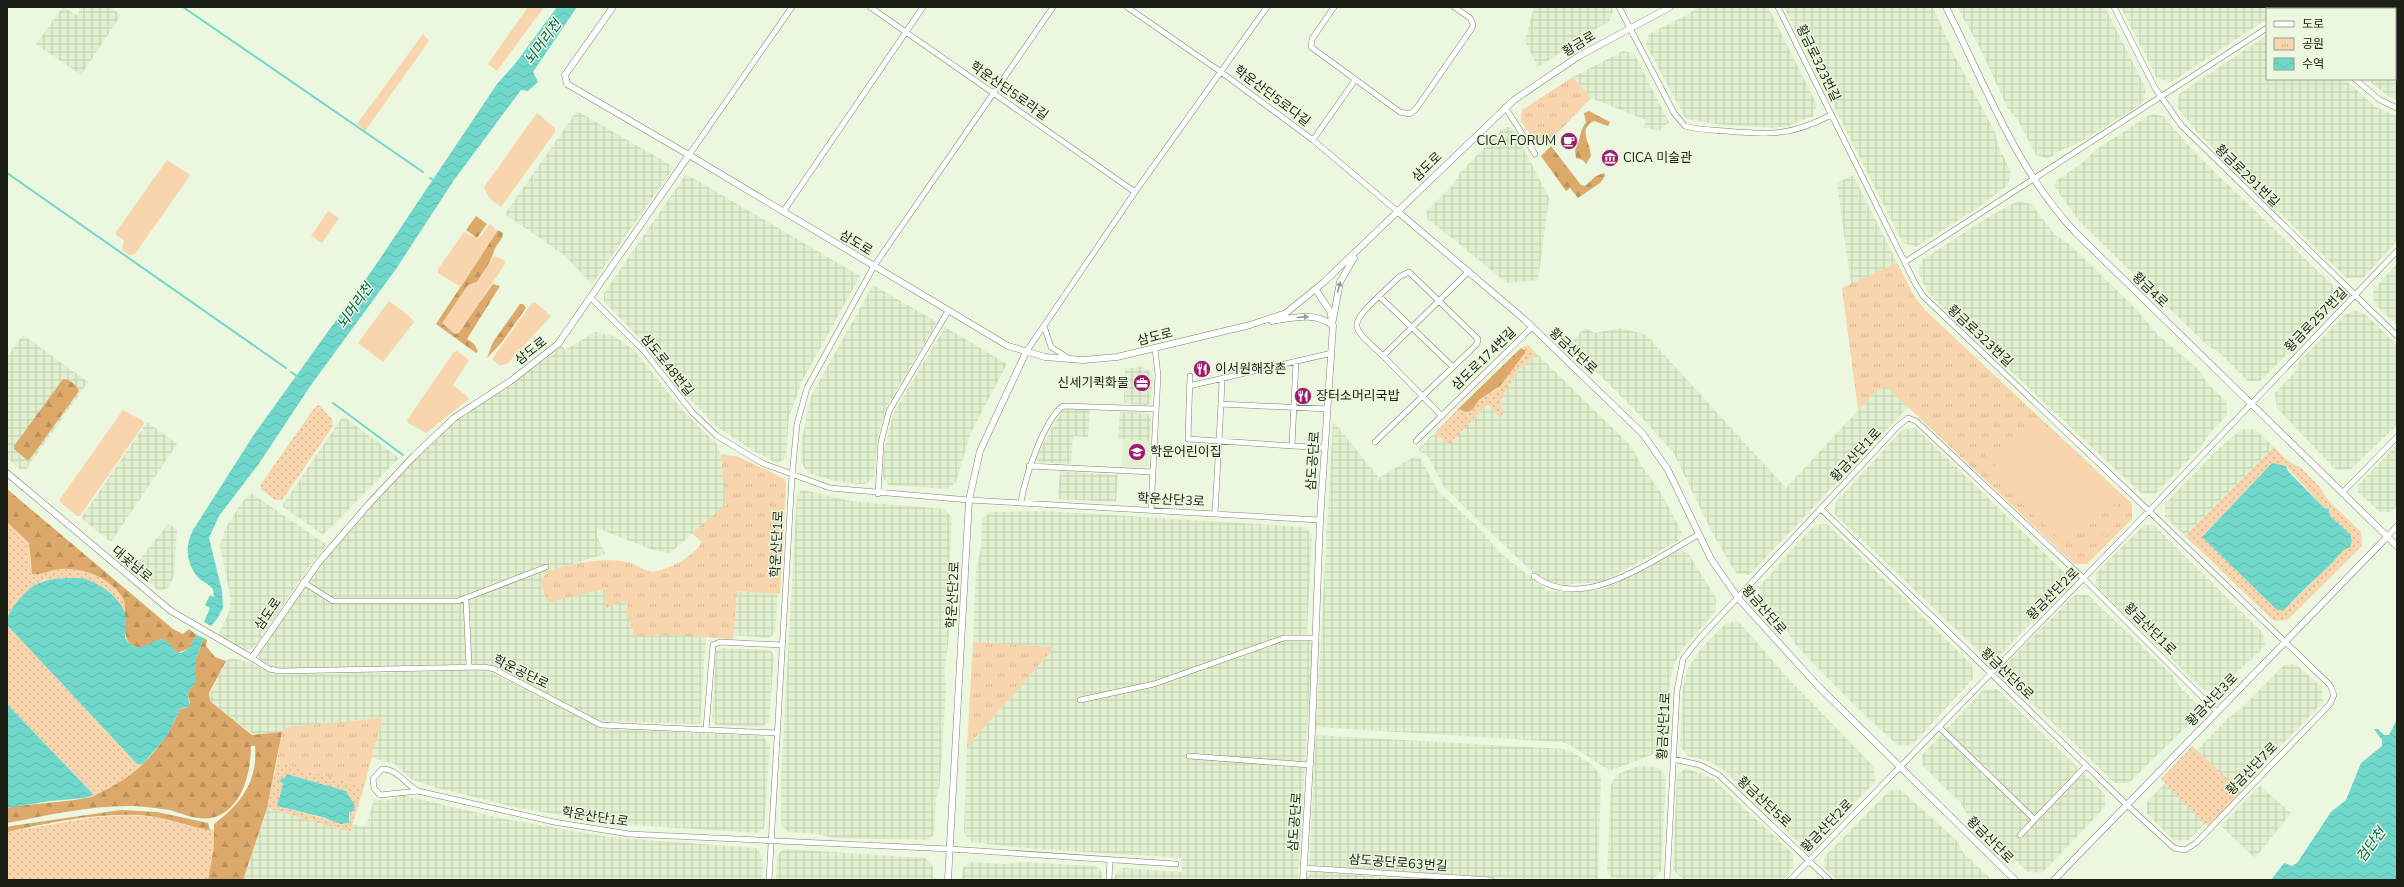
<svg xmlns="http://www.w3.org/2000/svg" width="2404" height="887" viewBox="0 0 2404 887" font-family="'Nunito Sans','Noto Sans KR',sans-serif">
<style>
.built{fill:#e1f0cf}
.industrial{fill:url(#industrial-grid)}
.grass{fill:url(#grass-dots);fill-rule:evenodd}
.forest{fill:url(#forest-firs)}
.park{fill:url(#park-tufts)}
.garden{fill:#f8d5ac;fill-rule:evenodd}
.water{fill:url(#water-waves)}
.lines{fill:none;stroke-linecap:round;stroke-linejoin:round}
.stream{stroke:#70d8ca;stroke-width:2}
.minor-casing{stroke:#7a856d;stroke-width:6}
.tertiary-casing{stroke:#7a856d;stroke-width:7}
.minor{stroke:#fff;stroke-width:5}
.tertiary{stroke:#fff;stroke-width:6}
.oneway{fill:#989a96}
.labels{text-anchor:middle;dominant-baseline:central;stroke-width:3;stroke-linejoin:round;paint-order:stroke}
.street-label{font-size:13px;fill:#1b1f15;stroke:#ebf7de}
.poi-label{font-size:13px;fill:#1b1f15;stroke:#ebf7de;text-anchor:start}
.water-label{font-size:14px;font-style:italic;fill:#006057;stroke:#ebf7de}
</style>
<defs>
<pattern id="industrial-grid" width="8" height="8" patternUnits="userSpaceOnUse"><rect width="8" height="8" fill="#e1f0cf"/><path d="M0 4h8M4 0v8" fill="none" stroke="#c0cdb1"/></pattern>
<pattern id="grass-dots" width="8" height="8" patternUnits="userSpaceOnUse"><rect width="8" height="8" fill="#f8d5ac"/><path d="M2 2h.1M6 6h.1" fill="none" stroke="#d4b693" stroke-width="1.8" stroke-linecap="round"/></pattern>
<pattern id="forest-firs" width="22" height="20" patternUnits="userSpaceOnUse"><rect width="22" height="20" fill="#dca96a"/><path d="M5 1l3.5 6h-7zM16 11l3.5 6h-7z" fill="#bc915b"/></pattern>
<pattern id="park-tufts" width="24" height="20" patternUnits="userSpaceOnUse"><rect width="24" height="20" fill="#f8d5ac"/><path d="M3 7l-1-3M5 7V3M7 7l1-3M15 17l-1-3M17 17v-4M19 17l1-3" fill="none" stroke="#d4b693"/></pattern>
<pattern id="water-waves" width="16" height="10" patternUnits="userSpaceOnUse"><rect width="16" height="10" fill="#70d8ca"/><path d="M0 5q4-4 8 0t8 0" fill="none" stroke="#60b9ad"/></pattern>
</defs>
<rect width="100%" height="100%" fill="#ebf7de"/>
<path class="built" d="M1123 439 1151 441 1148 467 1122 468Z"/>
<path class="industrial" d="M63 7 77 15 82 7H110L121 15 81 75 36 44Z
M1534 7H1611L1613 10 1609 22 1573 41 1563 51 1538 67 1525 41Z
M1698 7H1768L1817 105 1813 116 1788 126 1772 128 1715 124 1686 119 1646 45 1649 34 1687 15Z
M1784 7H1933L1954 55 1995 132 1998 145 2011 172 2008 185 1976 209 1916 247 1903 243Z
M1957 7H2105L2146 89 2143 103 2075 145 2063 149 2048 159 2036 155 2018 120 2008 109 1980 48Z
M2121 7H2276V9H2267V19L2171 82 2157 78Z
M2315 7H2397V100L2388 96 2366 79H2395V9H2312Z
M2267 35V79H2344L2376 107 2397 116V241L2363 278H2347L2198 133 2177 107 2179 94Z
M1623 51 1634 54 1669 122 1659 131 1644 127 1646 120 1591 98 1573 77Z
M577 111 674 167 592 284 564 255 505 214Z
M2151 114 2163 116 2197 155 2338 290V304L2260 381H2248L2220 353 2208 346 2080 222 2054 186 2056 181 2082 163 2094 151Z
M1504 127H1511L1518 138 1549 198 1538 280 1507 283 1427 218 1426 212 1453 185 1460 173Z
M686 174 860 276 803 379 789 417 786 458 777 463 752 450 716 426 691 400 643 342 604 301V293Z
M1853 175 1897 263 1851 285 1837 183Z
M2018 201 2031 204 2055 235 2069 244 2135 308 2157 334 2199 370 2207 383 2227 402V415L2210 433 2200 448 2155 494 2141 493 1938 303 1928 292 1918 272 1922 260 1990 216Z
M2397 263V325L2374 303 2373 291Z
M873 285 937 322 886 408 877 440 874 477 866 484H857L835 481 808 473 801 462 802 439 811 396Z
M2355 310 2366 315 2397 345V425L2351 469 2336 470 2277 408 2275 393 2295 372 2300 360 2345 315Z
M945 327 1007 364 971 432 956 482 947 489 889 485 883 478 884 451 893 414Z
M1585 328 1595 333 1621 328 1646 335 1786 488 1877 390 1887 387 1909 406 1749 575 1736 573 1713 534 1673 452 1633 408 1569 345Z
M595 332 614 336 634 350 683 411 717 444 723 462 726 505 670 553 653 550 597 528V536L605 554 547 572 541 583 547 603 604 589 628 605 626 614 630 619 634 636 670 635 706 637 700 724 601 721 488 664 283 668 273 667 261 660 259 658 260 652 326 557 379 498 434 440 454 422 519 379 562 346 565 350Z
M23 335 88 382 26 469H20L7 458V357Z
M1537 354 1631 446 1643 468 1660 491 1682 533 1678 541 1602 582 1558 585 1550 583 1530 570 1444 487 1429 458 1418 449 1435 433 1449 445 1486 405 1490 406 1500 417 1503 414 1500 401 1517 371Z
M1144 366 1153 375 1151 402 1147 405 1124 403 1125 369Z
M1068 408 1090 410 1088 437 1073 436 1071 464 1038 462 1036 458 1054 424 1063 410Z
M1120 412 1147 413 1151 419 1150 441 1118 439Z
M343 416 399 458 323 535 282 506Z
M1333 421 1379 478 1415 456 1421 459 1438 491 1478 527 1498 551 1548 591 1580 592 1604 589 1680 550 1688 553 1716 598 1715 612 1683 648 1674 664 1670 682 1668 738 1664 750 1610 771 1570 745 1562 742 1316 727Z
M147 422 177 444 111 542 81 518Z
M1916 428 2066 574V586L1999 656H1984L1835 514 1836 502 1903 429Z
M2242 429H2254L2274 447 2185 536 2165 517V504L2218 449Z
M2397 445V506L2391 512H2380L2358 492V485Z
M1060 471 1118 475 1116 502 1058 499Z
M802 490 851 501 944 509 952 517 950 556 953 578 948 645 944 671 946 688 940 784 936 799 934 835 927 840 833 838 817 834 789 832 781 825V777L797 494Z
M251 493 327 545 310 565 256 645 251 649 244 650 219 634 229 612 231 600 220 546 225 529 242 502Z
M1047 511 1305 527 1312 535 1307 632 1312 645 1298 880H1115V875L1122 868 1182 872 1181 858 1022 848 972 842 964 833 967 747 1052 650 1051 647 973 642 976 570 981 548 982 519 991 512Z
M168 524 177 529 174 576 168 588 159 591 134 567Z
M1827 524 1972 665 1973 679 1911 746 1897 745 1846 697 1795 644 1785 627 1759 600V587L1798 543 1815 525Z
M2144 525H2154L2263 633 2265 646 2218 690 2205 691 2096 586V573Z
M737 591 778 594 775 633 769 638 733 635Z
M2075 595H2088L2172 675 2180 687 2196 703 2197 716 2129 783H2115L2006 678V664Z
M1738 621 1787 677 1874 767 1875 782 1814 844H1800L1726 772 1711 762 1688 756 1680 746 1683 687 1688 667 1701 649 1726 623Z
M719 648 770 650 774 655 769 721 762 727 716 725 712 721 716 651Z
M231 658 249 662 270 673 281 675 482 670 493 673 602 729 763 736 770 746 764 828 758 833 615 824 518 808 433 787 411 779 395 764 372 758 381 718 288 727 282 732 254 735 208 699 226 661Z
M2296 664 2322 688 2323 702 2189 840 2175 841 2147 814V802L2228 718 2242 708 2284 665Z
M1997 689 2105 794V807L2042 873 2028 872 1967 814 1960 802 1923 766 1922 755 1983 690Z
M1316 735 1563 749 1572 752 1591 764 1601 776 1598 880H1536L1309 865Z
M1638 766 1657 767 1666 776 1661 871 1652 880 1612 878 1607 872 1611 784 1618 774Z
M1686 768 1712 778 1793 854V868L1783 880H1684L1673 870 1677 775Z
M2260 786 2291 813 2255 858 2221 826Z
M1890 790H1901L1958 842 1964 854 1992 880H1837L1825 868 1824 857Z
M402 795 500 818 608 837 756 848 763 856 762 880H243L267 808 350 832 353 824 366 827 374 799 385 801Z
M784 849 925 858 933 867V880H776L777 855Z
M969 862 1004 864 1022 862 1096 866 1103 873 1102 880H962V869Z
M1310 872H1317L1422 880H1307Z"/>
<path class="grass" d="M1528 345 1537 354 1517 371 1500 401 1503 414 1500 418 1490 406 1486 405 1449 445 1435 433 1458 409 1462 411 1497 389 1524 355V348H1521Z
M319 405 332 419 333 426 282 500H275L261 489V484L315 407Z
M2274 447 2288 461 2301 468 2319 486 2328 500 2361 532 2362 546 2287 620 2274 621 2185 536ZM2272 463 2280 466 2285 465 2324 508 2329 509V515L2350 534 2346 548 2284 610H2277L2202 537Z
M7 522 29 543 30 567 35 574C47 572 61 567 74 569 91 571 119 584 125 601 126 605 125 611 125 616 119 584 69 572 42 581 35 583 11 609 7 616Z
M7 625 115 741 137 764H143C128 779 113 787 94 795L7 704Z
M2192 746 2245 795 2212 830 2161 779Z
M277 762 364 787 350 832 267 808ZM287 774 346 791 353 804V811L350 813 349 823 344 824 277 806 283 784 279 780 285 778Z
M128 815 159 817 185 825 214 830V847L208 880H7V832L95 817Z"/>
<path class="forest" d="M1589 111 1610 122 1608 126 1594 121C1577 128 1591 145 1591 156L1586 164 1583 160 1576 158 1575 150C1581 140 1579 132 1586 122L1584 113Z
M1551 146 1581 185 1585 186 1596 176 1604 173 1605 176 1600 183 1578 198 1570 188 1566 191 1541 156Z
M476 216 487 224 477 238 466 230Z
M498 230 503 233C503 240 496 244 494 251 491 262 484 271 477 282L473 283 457 334 493 284 500 286 467 339 474 344 478 351 476 353 436 324Z
M520 304H523L526 308 502 342 487 358 493 342Z
M1521 348 1525 350V353L1500 386 1479 400 1472 410 1466 412 1458 409Z
M63 379C69 379 77 385 79 391L30 459 27 460 14 449V446Z
M7 489 173 629 183 634 189 629 197 635 188 649 177 653 164 639C156 639 151 646 144 647 116 650 128 616 124 600 112 578 83 567 60 569 50 570 41 575 32 574L29 543 7 522Z
M204 638 207 640 206 646 215 657 226 661 209 693 210 701 252 735 282 732 267 808 243 880H208L214 847V824C241 804 258 781 255 746H251C251 771 243 808 215 817 201 822 183 814 170 810 158 808 146 807 134 806 92 805 48 815 7 823V808C33 803 60 803 86 798 91 798 97 794 103 791 139 775 164 746 180 709L186 708 190 703 187 693 196 682V659Z
M121 810 157 812 208 823 210 830C190 827 171 819 150 816 106 811 51 822 7 832V827L11 826Z"/>
<path class="park" d="M1573 77 1591 98 1551 140 1538 147 1521 121 1522 110Z
M1897 263 1914 296 1926 311 2132 504V519L2087 564H2074L1887 387 1877 390 1858 410 1842 288Z
M721 454 739 457 783 478 786 483 780 594 737 591 733 639 670 635 634 636 630 619 626 614 628 605 622 601 606 608 604 589 547 603 541 582 548 571C571 564 602 557 626 562 636 564 643 570 653 572 669 569 694 557 702 542L692 533 726 505Z
M973 642 1052 647V650L967 747Z
M382 718 364 787 277 762 282 732 288 727Z"/>
<path class="garden" d="M528 7H544L497 71 488 64Z
M423 34 429 41 365 131 357 124Z
M537 113 555 128V132L501 207 489 198 484 187Z
M167 160 189 174V177L135 254 129 255 122 250 124 240 116 235V232Z
M328 211 339 218 322 243 311 236Z
M490 224 497 231 461 287 438 273V269L464 232 478 239Z
M494 256 504 260 505 264 459 333 455 334 442 323 468 285 477 282Z
M389 301 408 315 414 322 383 362 358 343Z
M535 302 551 316 508 363 500 366 492 359 532 303Z
M457 351 469 360 453 385 468 397 469 399 426 433 408 423 407 420 454 352Z
M123 410 143 421 144 424 80 516H77L60 502V499Z
M2017 418H2032L2044 424 2111 487 2116 494 2119 506 2118 519 2112 531 2100 542 2080 547 2061 540 1983 468 1985 466 1988 468C1979 445 1995 423 2017 418ZM2017 421 2034 423 1992 468C1982 448 1995 426 2017 421ZM2113 495C2124 523 2099 549 2071 541Z"/>
<path class="water" d="M557 7H577L533 72 538 82 528 91 521 90 454 180 396 269 311 385 258 465 219 516 209 538 222 591 223 608 217 619 211 626 204 622 210 608 205 605 210 595 214 597 213 589C208 583 200 581 196 575 186 560 185 546 193 530L253 436 373 269 497 84 515 64Z
M2272 463 2286 466 2288 471 2324 508 2329 509V515L2350 534 2352 541 2350 547C2341 550 2337 558 2331 564 2315 579 2299 594 2284 610H2277L2202 537Z
M82 578C99 583 118 595 125 613 127 620 124 630 125 638 138 658 150 639 164 639L170 644 175 651 181 653 188 649 197 635 204 638 196 659V682L187 693 190 706 180 709 167 736 143 764H137L7 625C7 614 11 610 18 601 37 577 53 578 82 578Z
M7 704 94 795 85 798 50 801 7 808Z
M2397 719V880H2271L2284 863 2292 866 2297 863 2331 812 2346 800 2361 763 2382 746V740L2374 729H2378L2384 735H2389Z
M287 774 346 791 355 806 353 811 349 813V823L341 824 322 817 277 806 283 784 279 780 285 778Z"/>
<g class="lines">
<path class="stream" d="M183 7 423 172
M7 173 286 368
M430 178 435 181
M291 372 298 377
M333 403 403 455"/>
<defs>
<path id="minor" d="M870 7 1135 192
M1127 7 1221 72 1313 140 1397 211
M1334 7 1312 39 1311 47 1400 112 1410 114 1416 109 1472 28 1473 24 1470 18 1454 7
M1619 7 1674 113 1685 126C1698 130 1712 130 1725 131 1769 135 1791 136 1831 115
M1778 7 1915 283 1923 296 2149 511 2397 251
M2114 7 2155 88 2181 125 2397 336
M2288 7 2290 9
M2299 9 2303 7
M2355 79 2380 100 2397 108
M1505 107 1535 154
M1313 140 1355 80
M689 155 792 7
M783 212 923 7
M1905 262 2267 28
M1409 272 1478 339 1477 344 1453 367 1379 296 1399 277Z
M1379 296C1346 328 1352 326 1383 356
M591 298 644 351 692 412 717 436 762 463 830 488 969 500 1320 520
M1044 326 1051 347 1068 358
M1026 352 1135 192 1267 7
M1190 376 1188 439 1325 448
M1189 386 1332 353
M1221 404 1222 379
M1442 416 1383 356 1469 271
M1416 441 1532 327
M1375 442 1453 367
M1292 446 1296 361
M1029 466 1152 472
M2342 493 2397 437
M878 494 881 442 889 411 948 311
M1021 502C1025 478 1043 421 1063 406L1156 409
M1151 510 1158 375 1155 349
M1215 513 1221 404 1328 409
M2387 537 2397 526
M1534 576C1583 614 1654 559 1698 535
M303 582 333 601H458L546 567
M466 600 469 666
M252 658 269 669 280 671 484 667 494 669 601 725 777 733
M1080 700 1154 684 1284 638H1316
M1939 727 2034 819
M706 729 713 645 720 642 782 645
M1189 756 1310 765
M1673 759 1700 765 1719 775 1829 880
M382 769C396 768 406 785 418 791L380 795 374 788 373 779Z
M418 791 554 822 629 834 950 849 1176 864
M2020 835 2086 766
M1304 868 1491 880
M769 880 792 476 797 424 807 388 874 266 1053 7
M1109 880 1110 860
M1667 880 1677 691 1683 659 1698 640 1897 427 1908 418 1916 421 2083 578 2216 711
M1790 880 2149 511 2330 685 2334 695 2330 704 2196 843 2185 850 2174 848 2127 805 1821 509"/>
<path id="tertiary" d="M613 7 565 75 567 84 689 155
M1946 7C1985 84 2016 169 2075 232L2397 546
M1397 211 1525 320 1643 434 1668 470 1711 559 1738 598 1818 686 2015 880
M1333 320 1340 282 1354 258
M1272 321C1292 318 1316 311 1333 326
M7 473 171 611 252 658 318 563 368 505 414 456 454 418 512 380 558 344 689 155 1008 346 1045 357 1083 360 1117 357 1250 325 1286 313 1324 282 1514 100 1579 56 1670 7
M948 880 969 500 980 451 1026 352
M1303 880 1312 730 1320 520 1333 326 1330 311 1316 290
M2054 880 2387 537"/>
</defs>
<use href="#minor" class="minor-casing"/>
<use href="#tertiary" class="tertiary-casing"/>
<use href="#minor" class="minor"/>
<use href="#tertiary" class="tertiary"/>
</g>
<defs><path id="oneway-solid" d="M-6-.8H1V-3.2L6.5 0L1 3.2V.8H-6Z"/></defs>
<g class="oneway">
<use href="#oneway-solid" transform="translate(1339 287) rotate(-75)"/>
<use href="#oneway-solid" transform="translate(1303 317) rotate(-5)"/>
</g>
<defs>
<symbol id="cafe-disc" viewBox="-11 -11 22 22"><circle r="9.5" fill="#9d1c6f" stroke="#ebf7de"/><path d="M-5.5-4.5H6V0H3Q3 3.5 0 3.5H-2.5Q-5.5 3.5-5.5 0ZM3-3.2v2h1.7v-2ZM-6 4.5H4V6H-6Z" fill="#fff"/></symbol>
<symbol id="museum-disc" viewBox="-11 -11 22 22"><circle r="9.5" fill="#9d1c6f" stroke="#ebf7de"/><path d="M0-6L6-3V-2H-6V-3ZM-5-1h2V3h-2ZM-1-1h2V3h-2ZM3-1h2V3H3ZM-6 4H6V6H-6Z" fill="#fff"/></symbol>
<symbol id="restaurant-disc" viewBox="-11 -11 22 22"><circle r="9.5" fill="#9d1c6f" stroke="#ebf7de"/><path d="M-5-6h1v4h1v-4h1v4h1v-4h1v5L-1.5 .5V6h-2V.5L-5-1ZM5-6V6H3V1.5H1.5Q1.5-4 5-6Z" fill="#fff"/></symbol>
<symbol id="office-disc" viewBox="-11 -11 22 22"><circle r="9.5" fill="#9d1c6f" stroke="#ebf7de"/><path d="M-6-3h4V-5.5h4V-3h4V5H-6ZM-1-4.5V-3h2v-1.5ZM-6 0V1H6V0Z" fill="#fff"/></symbol>
<symbol id="school-disc" viewBox="-11 -11 22 22"><circle r="9.5" fill="#9d1c6f" stroke="#ebf7de"/><path d="M0-5L7-2L0 1L-7-2ZM-4 1L0 2.5L4 1V4Q0 6-4 4Z" fill="#fff"/></symbol>
</defs>
<g fill-rule="evenodd">
<use href="#cafe-disc" x="1559" y="131" width="20" height="20"/>
<use href="#museum-disc" x="1600" y="148" width="20" height="20"/>
<use href="#restaurant-disc" x="1192" y="359" width="20" height="20"/>
<use href="#office-disc" x="1132" y="373" width="20" height="20"/>
<use href="#restaurant-disc" x="1293" y="386" width="20" height="20"/>
<use href="#school-disc" x="1127" y="442" width="20" height="20"/>
</g>
<g class="labels">
<g class="street-label">
<text transform="translate(1579 44) rotate(-31)">황금로</text>
<text transform="translate(1818 63) rotate(64)">황금로323번길</text>
<text transform="translate(1009 91) rotate(35)">학운산단5로라길</text>
<text transform="translate(1272 96) rotate(37)">학운산단5로다길</text>
<text transform="translate(1427 167) rotate(-44)">삼도로</text>
<text transform="translate(2247 176) rotate(44)">황금로291번길</text>
<text transform="translate(856 243) rotate(31)">삼도로</text>
<text transform="translate(2150 290) rotate(44)">황금4로</text>
<text transform="translate(2316 320) rotate(-46)">황금로257번길</text>
<text transform="translate(1980 336) rotate(43)">황금로323번길</text>
<text transform="translate(1155 337) rotate(-14)">삼도로</text>
<text transform="translate(531 351) rotate(-38)">삼도로</text>
<text transform="translate(1573 351) rotate(43)">황금산단로</text>
<text transform="translate(1484 359) rotate(-44)">삼도로174번길</text>
<text transform="translate(667 365) rotate(51)">삼도로48번길</text>
<text transform="translate(1856 455) rotate(-47)">황금산단1로</text>
<text transform="translate(1313 461) rotate(-86)">삼도공단로</text>
<text transform="translate(1171 500) rotate(3)">학운산단3로</text>
<text transform="translate(777 544) rotate(-87)">학운산단1로</text>
<text transform="translate(132 564) rotate(40)">대곶남로</text>
<text transform="translate(2053 594) rotate(-45)">황금산단2로</text>
<text transform="translate(953 595) rotate(-87)">학운산단2로</text>
<text transform="translate(1764 610) rotate(49)">황금산단로</text>
<text transform="translate(268 614) rotate(-56)">삼도로</text>
<text transform="translate(2150 629) rotate(45)">황금산단1로</text>
<text transform="translate(521 672) rotate(26)">학운공단로</text>
<text transform="translate(2007 674) rotate(44)">황금산단6로</text>
<text transform="translate(2212 700) rotate(-46)">황금산단3로</text>
<text transform="translate(1664 726) rotate(-87)">황금산단1로</text>
<text transform="translate(2252 769) rotate(-46)">황금산단7로</text>
<text transform="translate(1764 802) rotate(43)">황금산단5로</text>
<text transform="translate(595 817) rotate(9)">학운산단1로</text>
<text transform="translate(1295 822) rotate(-86)">삼도공단로</text>
<text transform="translate(1827 826) rotate(-46)">황금산단2로</text>
<text transform="translate(1990 840) rotate(45)">황금산단로</text>
<text transform="translate(1398 863) rotate(4)">삼도공단로63번길</text>
</g>
<g class="poi-label">
<text x="1556" y="141" text-anchor="end">CICA FORUM</text>
<text x="1623" y="158">CICA 미술관</text>
<text x="1215" y="369">이서원해장촌</text>
<text x="1129" y="383" text-anchor="end">신세기퀵화물</text>
<text x="1316" y="396">장터소머리국밥</text>
<text x="1150" y="452">학운어린이집</text>
</g>
<g class="water-label">
<text transform="translate(543 42) rotate(-54)">뇌머리천</text>
<text transform="translate(355 306) rotate(-55)">뇌머리천</text>
<text transform="translate(2371 845) rotate(-54)">검단천</text>
</g>
</g>
<rect width="2404" height="887" fill="none" stroke="#1b1f15" stroke-width="16"/>
<rect x="2266" y="8" width="130" height="72" fill="#ebf7de" stroke="#98a18e"/>
<rect x="2274" y="21" width="20" height="6" fill="#ffffff" stroke="#98a18e"/>
<text x="2302" y="28" font-size="12" fill="#1b1f15">도로</text>
<rect x="2274" y="38" width="20" height="12" fill="url(#park-tufts)" stroke="#98a18e"/>
<text x="2302" y="48" font-size="12" fill="#1b1f15">공원</text>
<rect x="2274" y="58" width="20" height="12" fill="url(#water-waves)" stroke="#98a18e"/>
<text x="2302" y="68" font-size="12" fill="#1b1f15">수역</text>
</svg>
